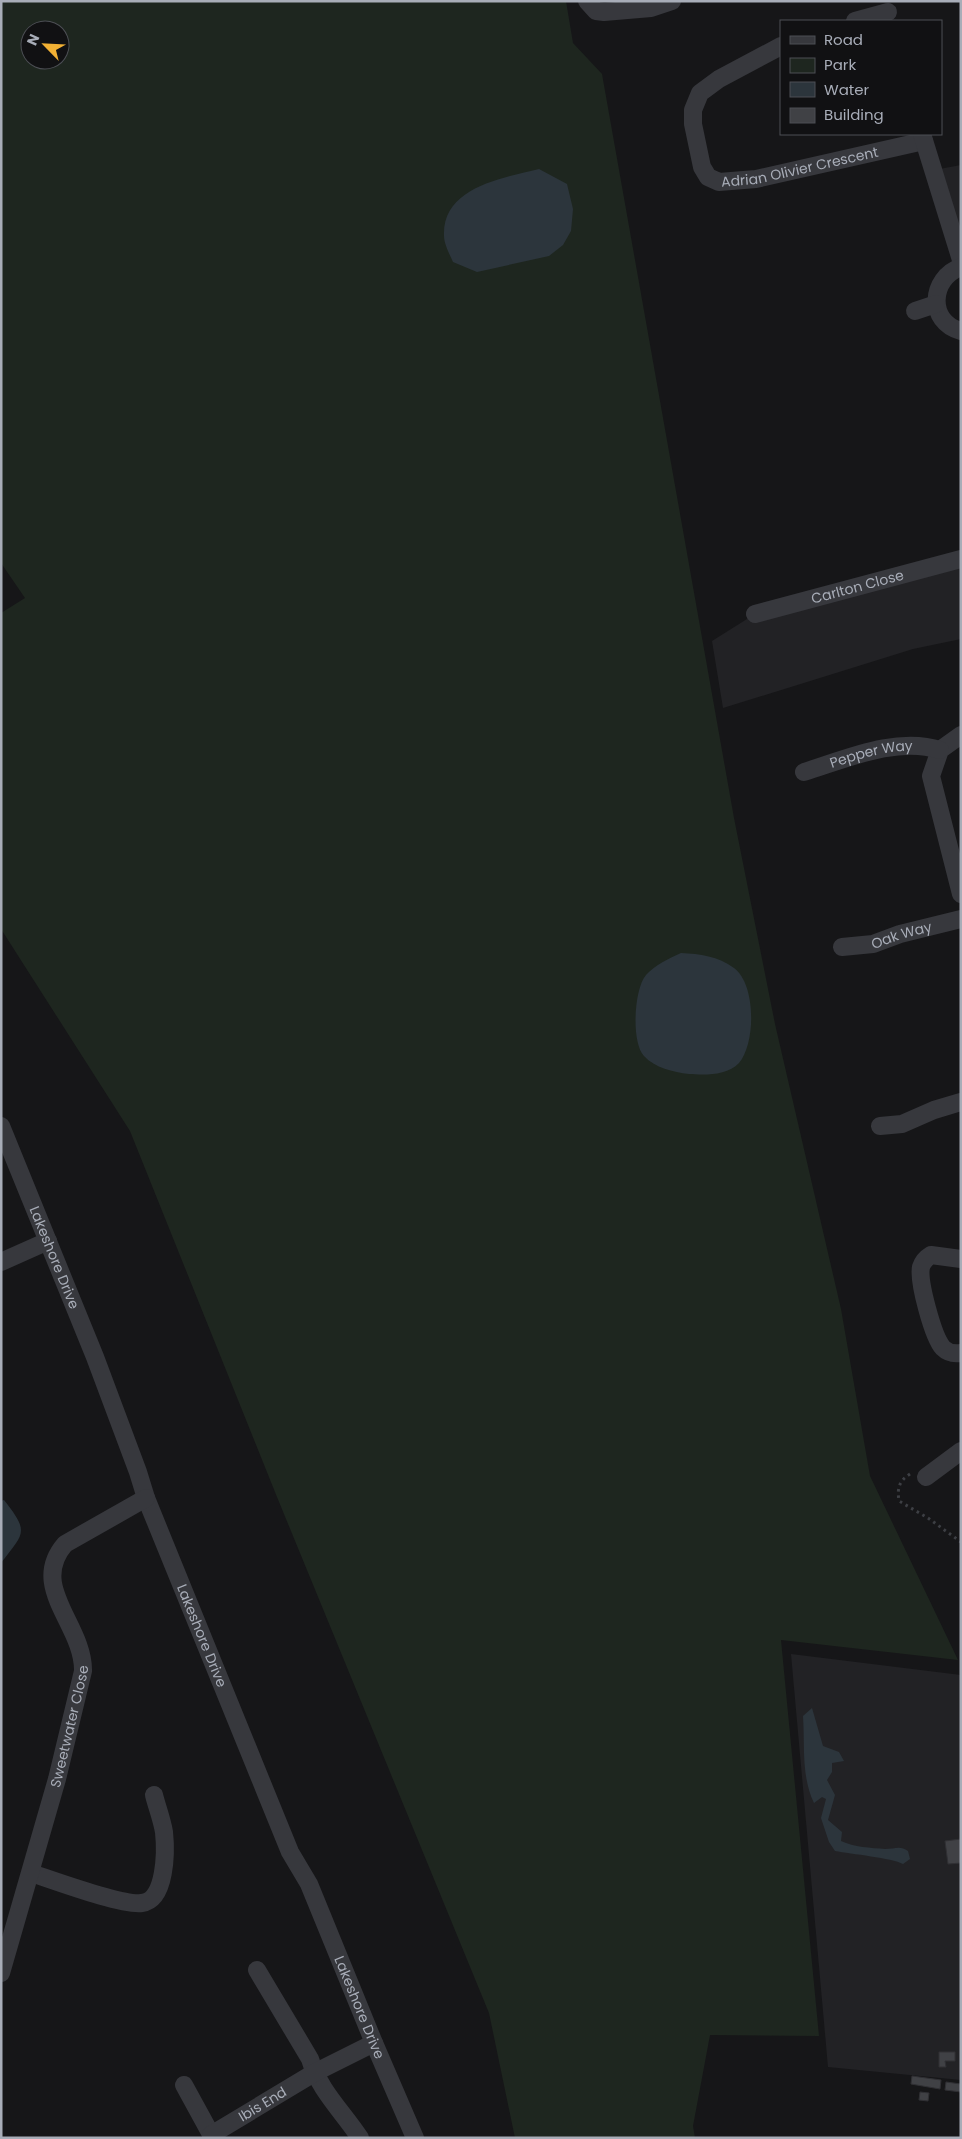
<svg xmlns="http://www.w3.org/2000/svg" width="962" height="2139" viewBox="0 0 962 2139" font-family="Poppins,sans-serif">
<style>
.built{fill:#222225}
.green{fill:#1e261f;fill-rule:evenodd}
.water{fill:#2c353c}
.building{fill:#404145;stroke:#303034}
.lines{fill:none;stroke-linecap:round;stroke-linejoin:round}
.path{stroke:#3d3f44;stroke-width:3;stroke-dasharray:2.5 4;stroke-linecap:butt}
.street{stroke:#37383d;stroke-width:18}
.labels{text-anchor:middle;dominant-baseline:central;stroke-width:4;stroke-linejoin:round;paint-order:stroke}
.street-label{font-size:14px;fill:#a8adb8;stroke:#111113}
</style>
<rect width="100%" height="100%" fill="#161618"/>
<path class="built" d="M961 165V260L934 170Z
M961 559V639L913 649 723 708 712 641 755 614Z
M791 1654 961 1675V2080L828 2067Z"/>
<path class="green" d="M1 1H566L573 43 602 74 734 818 775 1024 841 1309 870 1476 958 1660 781 1640 819 2036 710 2035 693 2126 695 2138H515L489 2013 277 1497 130 1131 1 929V613L25 598 1 563ZM30 30H60V60H30Z"/>
<path class="water" d="M539 169 567 184 573 209 571 231 563 245 549 256 477 272 453 262C450 255 444 244 444 236 442 187 503 178 539 169Z
M681 953C700 954 718 956 734 968 756 984 756 1043 739 1063 727 1076 704 1075 689 1074 673 1072 655 1068 644 1056 631 1042 634 989 646 975 655 965 668 959 681 953Z
M4 1500C29 1532 25 1532 1 1563V1501Z
M812 1708 823 1746 839 1752 844 1761 832 1763V1772L827 1780 835 1795 828 1820 842 1832 841 1841C854 1847 871 1848 885 1849 895 1849 900 1845 908 1851L910 1859 903 1864C892 1858 851 1854 835 1851L829 1842 821 1818 826 1799 822 1797 814 1803C801 1776 805 1746 803 1716Z"/>
<path class="building" d="M961 1839V1863L948 1864 945 1841Z
M939 2052H955V2061H945L946 2067H939Z
M912 2076 941 2080 940 2089 911 2084Z
M946 2082 961 2084V2092L945 2090Z
M920 2092 929 2093 928 2101 919 2100Z"/>
<g class="lines">
<path class="path" d="M910 1474C899 1481 897 1488 899 1501L928 1518 961 1542"/>
<g class="street">
<path d="M587 1 596 11 604 12 651 8 672 1"/>
<path d="M855 21 888 12"/>
<path id="s1" d="M781 46 719 79 700 93 693 110V124L702 167 708 177 719 182 756 179 924 141"/>
<path d="M922 134 961 260"/>
<path d="M961 267C930 278 927 322 961 331"/>
<path d="M915 311 936 304"/>
<path id="s2" d="M755 614 961 559"/>
<path d="M961 735 940 750 931 776 961 894"/>
<path id="s3" d="M804 772C846 759 897 736 940 750"/>
<path id="s4" d="M842 947 873 944 900 934 961 919"/>
<path id="s5" d="M1 1126 95 1357 138 1472 146 1498 290 1852 309 1884 374 2043 415 2138"/>
<path d="M880 1126 902 1124 934 1110 961 1102"/>
<path d="M961 1259 931 1255C926 1258 923 1261 921 1267 918 1281 933 1337 943 1348 948 1353 954 1354 961 1353"/>
<path d="M1 1262 48 1241"/>
<path d="M926 1477 961 1451"/>
<path d="M31 1873C53 1880 122 1906 142 1903 166 1900 166 1851 164 1832 162 1820 157 1807 154 1795"/>
<path d="M257 1970 310 2059C319 2090 343 2112 360 2138"/>
<path id="s6" d="M1 1973 57 1779 83 1671C84 1625 28 1587 65 1544L146 1498"/>
<path d="M184 2085 213 2138"/>
<path id="s7" d="M211 2135 314 2073 374 2043"/>
</g>
</g>
<g class="labels">
<g class="street-label">
<text stroke="none"><textPath href="#s1" startOffset="276">Adrian Olivier Crescent</textPath></text>
<text stroke="none"><textPath href="#s2" startOffset="106">Carlton Close</textPath></text>
<text stroke="none"><textPath href="#s3" startOffset="70">Pepper Way</textPath></text>
<text stroke="none"><textPath href="#s4" startOffset="61">Oak Way</textPath></text>
<text stroke="none"><textPath href="#s5" startOffset="142">Lakeshore Drive</textPath></text>
<text stroke="none"><textPath href="#s5" startOffset="548">Lakeshore Drive</textPath></text>
<text stroke="none"><textPath href="#s6" startOffset="256">Sweetwater Close</textPath></text>
<text stroke="none"><textPath href="#s5" startOffset="952">Lakeshore Drive</textPath></text>
<text stroke="none"><textPath href="#s7" startOffset="60">Ibis End</textPath></text>
</g>
</g>
<rect width="962" height="2139" fill="none" stroke="#a8adb8" stroke-width="5"/>
<rect x="780" y="20" width="162" height="115" fill="#111113" stroke="#4d4f55"/>
<rect x="790" y="36" width="25" height="8" fill="#37383d" stroke="#4d4f55"/>
<text x="824" y="45" font-size="15" fill="#a8adb8">Road</text>
<rect x="790" y="58" width="25" height="15" fill="#1e261f" stroke="#4d4f55"/>
<text x="824" y="70" font-size="15" fill="#a8adb8">Park</text>
<rect x="790" y="82" width="25" height="15" fill="#2c353c" stroke="#4d4f55"/>
<text x="824" y="95" font-size="15" fill="#a8adb8">Water</text>
<rect x="790" y="108" width="25" height="15" fill="#404145" stroke="#4d4f55"/>
<text x="824" y="120" font-size="15" fill="#a8adb8">Building</text>
<g transform="translate(45 45) rotate(294)"><circle r="24" fill="#111113" stroke="#4d4f55"/>
<path d="M0-4L9 19L0 12L-9 19Z" fill="#f2b134"/>
<text y="-8" font-size="14" font-weight="bold" text-anchor="middle" fill="#a8adb8">N</text>
</g>
</svg>
